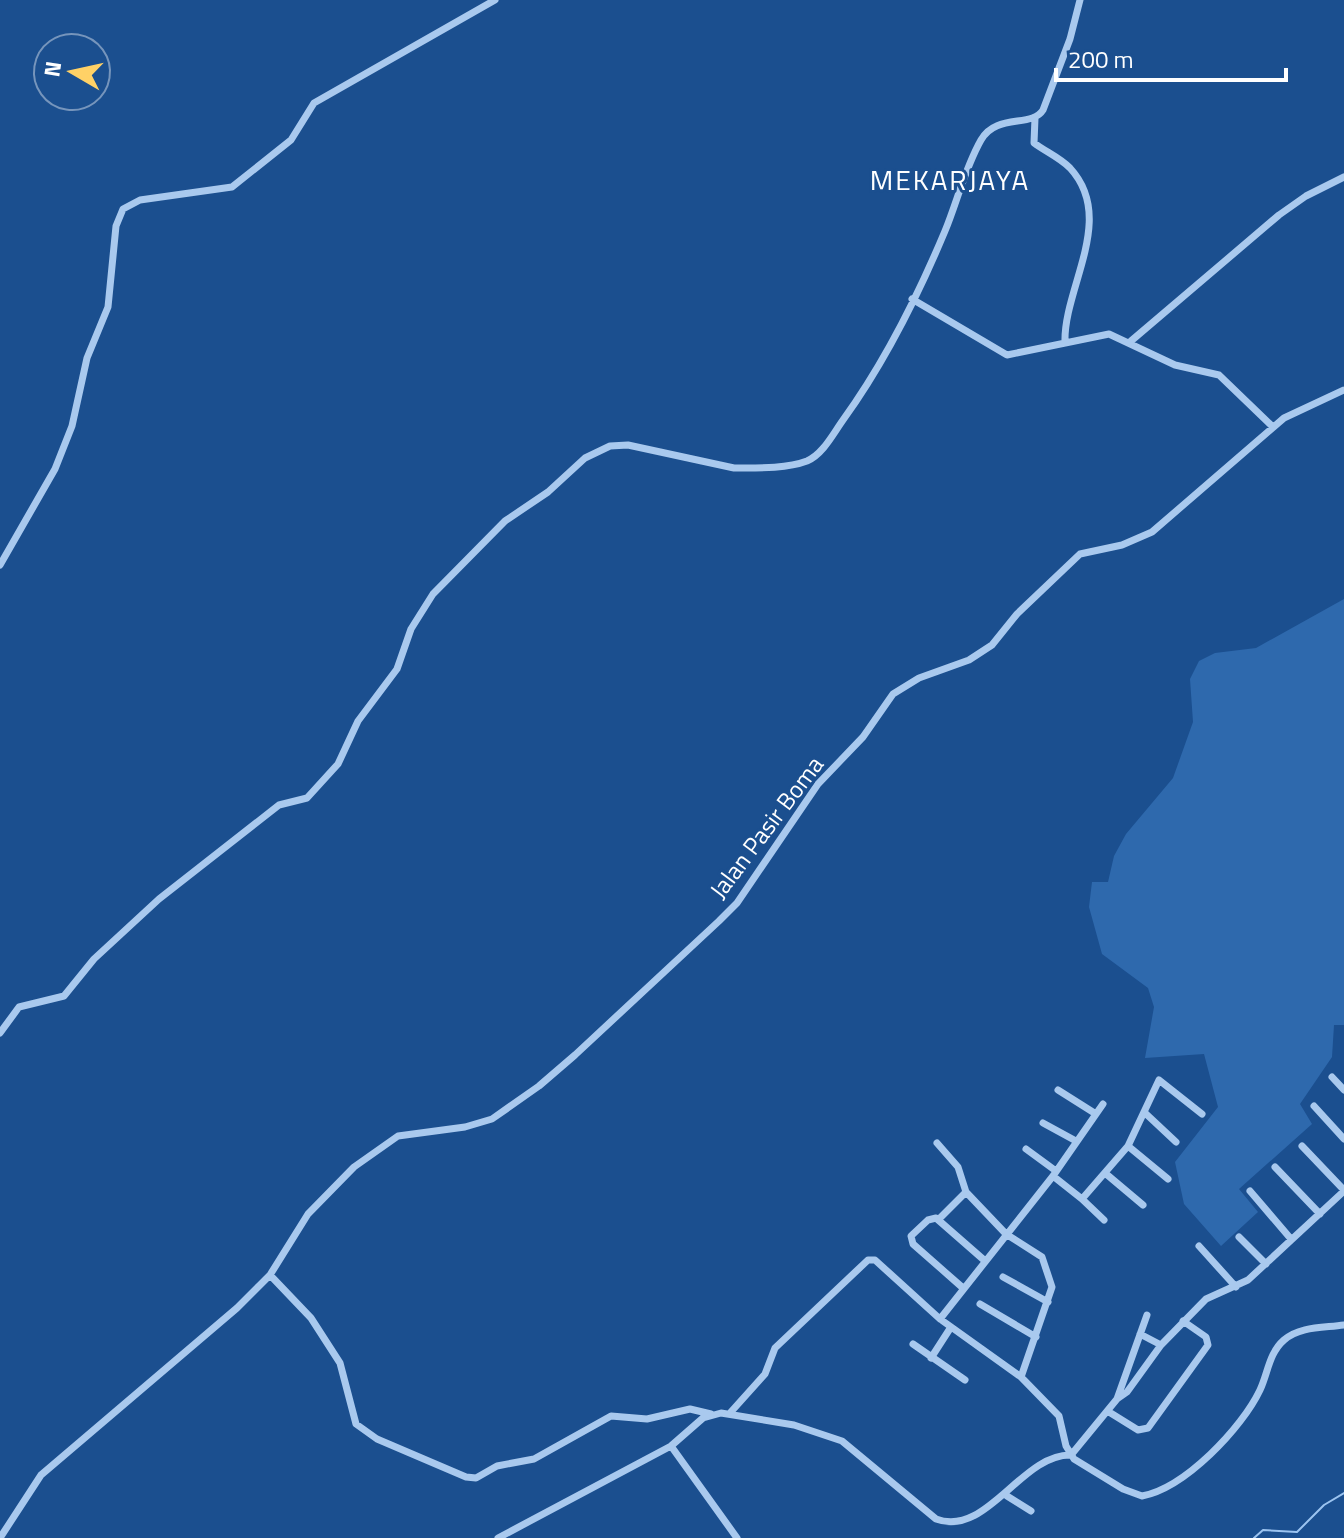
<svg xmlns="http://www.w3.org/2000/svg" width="1344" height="1538" viewBox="0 0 1344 1538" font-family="'Titillium Web',sans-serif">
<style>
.green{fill:#2e69ad}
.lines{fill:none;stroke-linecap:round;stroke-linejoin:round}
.stream{stroke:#9cc4f0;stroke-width:2}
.street{stroke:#a9c9ee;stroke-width:7}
.labels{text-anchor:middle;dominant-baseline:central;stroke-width:6;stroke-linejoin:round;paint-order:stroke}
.street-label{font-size:24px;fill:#fff;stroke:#1b4f8f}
.quarter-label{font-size:28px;letter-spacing:2px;fill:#fff;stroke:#1b4f8f}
</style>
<rect width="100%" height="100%" fill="#1b4f8f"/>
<path class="green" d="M1344 599V1025H1334L1332 1057 1300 1104 1312 1124 1239 1189 1258 1212 1221 1246 1184 1204 1175 1162 1218 1107 1204 1054 1145 1058 1154 1007 1148 988 1102 954 1089 907 1092 882H1108L1114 856 1126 834 1173 778 1193 722 1190 679 1199 661 1215 653 1256 648Z"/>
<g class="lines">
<path class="stream" d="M1254 1538 1263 1530 1297 1532 1324 1505 1344 1493"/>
<path class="street" d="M1035 118 1034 143C1046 152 1059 157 1070 168 1117 219 1063 288 1065 343
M912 299 1007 355 1109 334 1175 365 1219 375 1273 427
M1131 341 1279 215 1306 196 1344 177
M0 565 55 469 72 426 87 358 108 307 116 226 123 209 140 200 232 187 291 140 314 103 495 0
M0 1033 19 1007 64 996 94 959 159 899 279 805 307 798 338 764 358 721 397 669 411 629 433 594 505 521 548 492 585 458 610 446 628 445 734 468C756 468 786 469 807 461 823 454 833 434 843 420 885 362 917 298 945 231 957 202 965 168 981 140 996 113 1032 128 1043 110L1070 39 1080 0
M1332 1077 1344 1090
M1058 1090 1096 1114
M1314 1106 1344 1139
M1144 1112 1176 1142
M1043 1123 1076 1141
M937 1143 958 1167 966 1192 1006 1234 1042 1257 1052 1287 1021 1377
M1128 1146 1168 1179
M1302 1146 1344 1190
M1026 1149 1056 1171
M1275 1167 1320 1214
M1105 1173 1143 1205
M1053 1176 1082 1199 1128 1146 1159 1080 1202 1114
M1250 1191 1291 1239
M1082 1199 1104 1220
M939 1219 966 1192
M1239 1237 1266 1264
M1199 1246 1236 1287
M270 1275 311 1318 340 1363 356 1424 377 1439 466 1477 476 1478 497 1466 534 1459 611 1416 647 1419 690 1409 711 1414
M1003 1277 1048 1302
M963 1288 913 1244 911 1236 928 1220 936 1218 984 1260
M980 1304 1036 1337
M940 1319 1053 1176 1103 1104
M1140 1334 1161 1345
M913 1344 965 1380
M931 1358 951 1327
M1117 1399 1127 1392 1161 1345 1206 1299 1248 1280 1344 1191
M1109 1412 1138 1430 1148 1428 1208 1345 1206 1337 1183 1321
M730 1413 765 1374 775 1348 868 1260H875L940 1319 1021 1377 1059 1416 1066 1446 1074 1459 1123 1489 1142 1496C1185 1488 1242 1428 1260 1390 1268 1373 1269 1353 1284 1340 1300 1326 1324 1328 1344 1325
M671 1446 737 1538
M1007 1496 1031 1511
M0 1538 41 1475 237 1308 270 1275 308 1214 354 1167 398 1136 465 1127 492 1119 539 1086 575 1055 719 921 737 903 818 784 863 737 893 694 919 678 969 660 992 645 1017 614 1080 554 1122 545 1152 532 1284 418 1344 390
M498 1538 671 1446 703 1418 721 1413 794 1425 842 1441 936 1519C987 1538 1021 1454 1071 1455L1117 1399 1147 1315"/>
</g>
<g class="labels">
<g class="street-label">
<text transform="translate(766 827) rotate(-53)">Jalan Pasir Boma</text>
</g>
<g class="quarter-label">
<text x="950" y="179">MEKARJAYA</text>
</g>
</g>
<g transform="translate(72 72) rotate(279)"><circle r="38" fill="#1b4f8f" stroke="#7695bc" stroke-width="2"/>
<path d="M0-6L14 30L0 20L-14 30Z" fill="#ffd166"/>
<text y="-12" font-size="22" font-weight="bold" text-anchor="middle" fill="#ffffff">N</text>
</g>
<path d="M1056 68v12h230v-12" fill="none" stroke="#ffffff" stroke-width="4"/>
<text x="1068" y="68" font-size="24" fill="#ffffff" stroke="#1b4f8f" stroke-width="6" paint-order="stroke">200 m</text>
</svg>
